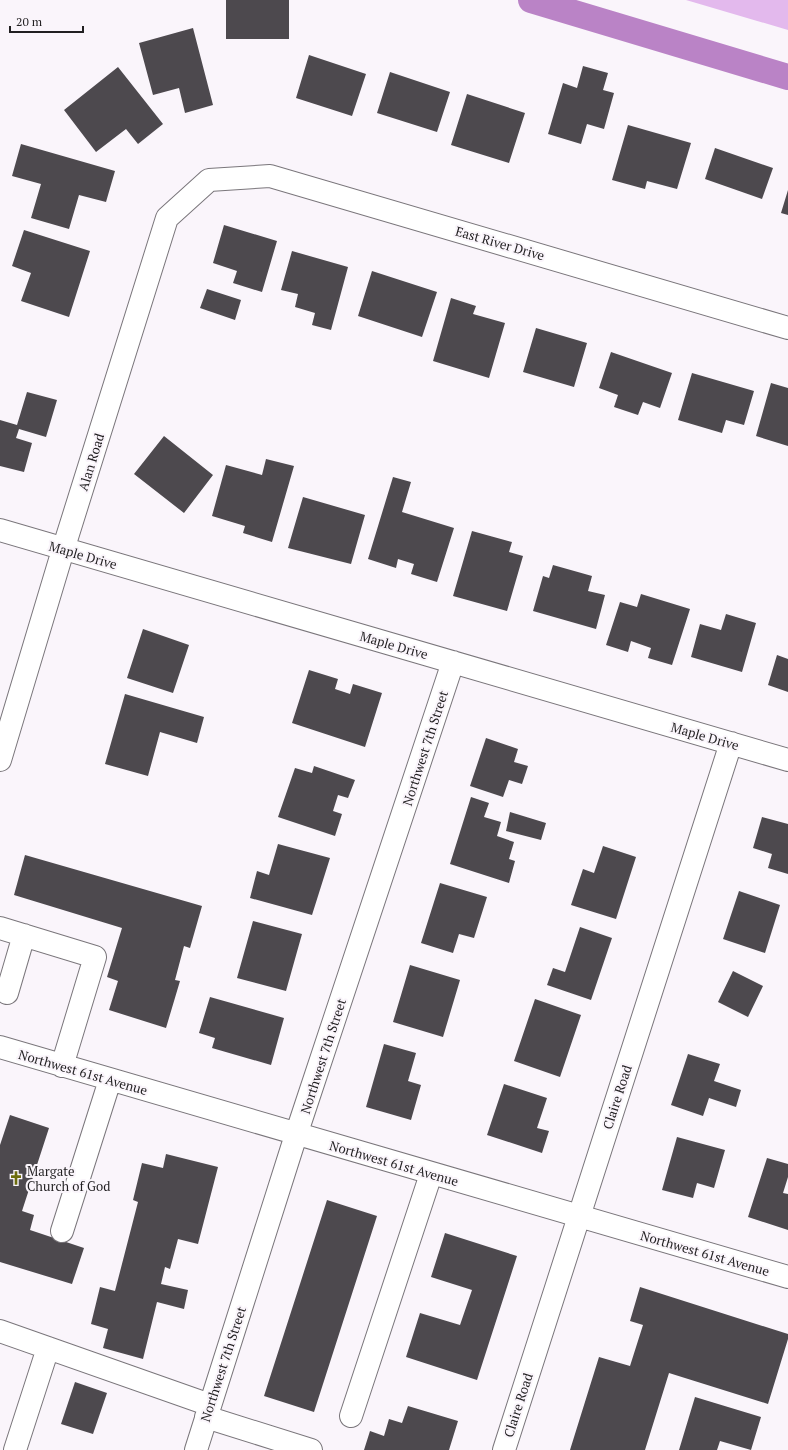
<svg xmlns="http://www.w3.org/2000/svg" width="788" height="1450" viewBox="0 0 788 1450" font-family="'PT Serif',serif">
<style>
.green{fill:#e3b9ed}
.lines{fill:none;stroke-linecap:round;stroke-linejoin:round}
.canal{stroke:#ba83c6;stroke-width:26}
.building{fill:#4d494e}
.minor-casing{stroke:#7a767b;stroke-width:24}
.minor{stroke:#fff;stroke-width:22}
.labels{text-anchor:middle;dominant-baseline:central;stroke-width:4;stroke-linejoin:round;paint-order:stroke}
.street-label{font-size:13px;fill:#211f21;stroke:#faf5fb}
.poi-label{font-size:13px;fill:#211f21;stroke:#faf5fb;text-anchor:start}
</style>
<rect width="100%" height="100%" fill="#faf5fb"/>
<path class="green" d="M686 0H788V30Z"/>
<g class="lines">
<path class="canal" d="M531 0 788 77"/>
</g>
<path class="building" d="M226 0H289V39H226Z
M193 28 213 105 185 113 179 88 153 95 139 43Z
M309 55 366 74 352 116 296 98Z
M583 66 608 73 603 90 614 93 604 129 587 124 581 144 548 134 563 83 577 88Z
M118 67 163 124 138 144 126 129 96 152 64 110Z
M390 72 450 92 437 132 377 113Z
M467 94 525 113 509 163 451 145Z
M628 125 691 143 677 189 647 181 645 189 612 180Z
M21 144 115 171 106 202 79 195 69 229 31 218 41 184 12 176Z
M715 148 773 168 762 199 705 179Z
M788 190V215L781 213Z
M224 225 277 241 262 292 233 283 237 271 213 263Z
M24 230 90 251 69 317 21 301 31 273 12 266Z
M292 251 348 267 331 330 312 325 315 313 295 307 298 294 281 290Z
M372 271 437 292 422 337 358 316Z
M207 289 241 300 235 320 200 308Z
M451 298 476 306 473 314 505 323 489 378 433 361Z
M536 328 587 343 574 387 523 372Z
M611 352 672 373 660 408 643 402 638 415 614 407 618 395 599 388Z
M692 373 754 391 744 425 726 420 722 433 678 420Z
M771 383 788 388V446L756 436Z
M27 392 57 400 46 437 19 429 16 438 32 443 24 472 0 466V420L17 425Z
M164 436 213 475 184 513 134 474Z
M266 459 294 466 272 542 243 533 245 526 212 516 226 465 262 475Z
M393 477 411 482 402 512 454 528 437 582 411 574 414 564 398 559 396 568 368 559Z
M303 497 365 515 351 564 288 548Z
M472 531 512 542 509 552 523 556 507 611 453 596Z
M553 565 592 576 588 591 605 595 596 629 533 611 543 576 549 578Z
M641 594 690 609 672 665 648 658 651 648 631 641 628 652 606 645 620 602 637 607Z
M726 614 756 623 742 672 691 657 700 624 721 630Z
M143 629 189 645 173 693 127 678Z
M777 655 788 659V692L768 685Z
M309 670 338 679 335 689 350 694 353 684 382 693 365 747 292 723Z
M125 694 204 717 197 743 160 732 148 776 105 764Z
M486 738 518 749 514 762 528 766 522 784 509 780 503 797 470 786Z
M314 766 355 780 348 798 338 795 333 811 342 814 335 836 278 817 295 768 312 773Z
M471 797 489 803 484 817 501 822 497 836 514 842 509 859 515 861 509 883 450 864Z
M510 812 546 823 541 840 506 831Z
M762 817 788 824V874L768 868 772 854 753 848Z
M278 844 330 858 312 915 250 898 257 871 269 875Z
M603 846 636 857 616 919 571 905 583 869 594 873Z
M25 855 202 906 190 948 184 946 175 980 180 981 166 1028 109 1010 118 981 107 977 122 928 14 895Z
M440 883 487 897 474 938 459 934 453 953 421 943Z
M739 891 780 905 765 953 723 939Z
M253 921 302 934 286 991 237 978Z
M580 927 612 938 591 1000 547 985 553 968 565 972Z
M410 965 460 980 443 1037 393 1022Z
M733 971 763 986 748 1017 718 1002Z
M210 997 284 1018 271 1065 212 1048 215 1038 199 1033Z
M535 999 581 1015 560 1077 514 1061Z
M384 1044 416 1053 408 1081 421 1085 411 1120 366 1107Z
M688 1054 720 1064 714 1081 741 1090 736 1107 709 1098 703 1116 671 1105Z
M504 1084 547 1098 537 1128 549 1131 542 1153 487 1135Z
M10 1115 49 1128 22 1211 34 1215 30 1230 84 1248 72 1284 0 1262V1145Z
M677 1137 725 1150 714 1188 697 1183 693 1198 662 1190Z
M166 1154 218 1167 198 1244 178 1239 170 1269 165 1267 161 1284 188 1290 184 1309 157 1302 143 1359 103 1348 108 1329 91 1324 100 1287 115 1291 138 1202 133 1200 142 1163 163 1168Z
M767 1158 788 1164V1177L783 1193 788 1194V1230L748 1217Z
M327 1200 377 1216 314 1412 264 1396Z
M445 1233 517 1256 477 1380 406 1357 420 1313 460 1325 472 1290 431 1277Z
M640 1287 788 1334V1339L768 1404 669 1373 645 1450H570L599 1357 630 1366 643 1325 630 1321Z
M75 1382 107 1393 93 1434 61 1424Z
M695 1397 761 1417 751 1450 720 1441 717 1450H679Z
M408 1406 458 1421 449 1450H364L370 1431 384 1436 389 1419 402 1423Z"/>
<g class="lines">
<defs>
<path id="minor" d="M0 530 788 760
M0 760 63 550 167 218 209 180 270 176 788 328
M0 928 95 957 62 1066
M7 993 24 935
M0 1047 788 1277
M62 1231 110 1080
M0 1331 210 1405
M351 1416 431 1174
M206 1417 311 1450
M15 1450 48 1348
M196 1450 296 1135 453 662
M504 1450 731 743"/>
</defs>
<use href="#minor" class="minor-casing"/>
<use href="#minor" class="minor"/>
</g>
<defs>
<symbol id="church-bare" viewBox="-9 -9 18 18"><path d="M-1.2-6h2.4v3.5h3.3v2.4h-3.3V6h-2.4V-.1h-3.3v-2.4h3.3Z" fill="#6c6c0d" stroke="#faf5fb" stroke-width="2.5" paint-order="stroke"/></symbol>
</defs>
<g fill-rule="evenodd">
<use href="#church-bare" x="6" y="1168" width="20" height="20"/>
</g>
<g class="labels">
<g class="street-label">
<text transform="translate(500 243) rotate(16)">East River Drive</text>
<text transform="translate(91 462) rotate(-73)">Alan Road</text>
<text transform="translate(83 555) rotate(16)">Maple Drive</text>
<text transform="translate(394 645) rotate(16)">Maple Drive</text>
<text transform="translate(705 736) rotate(16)">Maple Drive</text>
<text transform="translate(425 748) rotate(-72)">Northwest 7th Street</text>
<text transform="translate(323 1056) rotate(-72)">Northwest 7th Street</text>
<text transform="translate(83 1072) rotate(16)">Northwest 61st Avenue</text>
<text transform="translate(617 1097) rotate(-72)">Claire Road</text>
<text transform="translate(394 1163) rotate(16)">Northwest 61st Avenue</text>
<text transform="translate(705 1253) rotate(16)">Northwest 61st Avenue</text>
<text transform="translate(223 1364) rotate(-72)">Northwest 7th Street</text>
<text transform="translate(518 1405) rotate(-72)">Claire Road</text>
</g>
<g class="poi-label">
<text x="27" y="1171">Margate<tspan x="27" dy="15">Church of God</tspan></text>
</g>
</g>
<path d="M10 26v6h73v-6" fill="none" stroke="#211f21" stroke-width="2"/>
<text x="16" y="26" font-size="12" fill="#211f21" stroke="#faf5fb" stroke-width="3" paint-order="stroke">20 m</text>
</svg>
